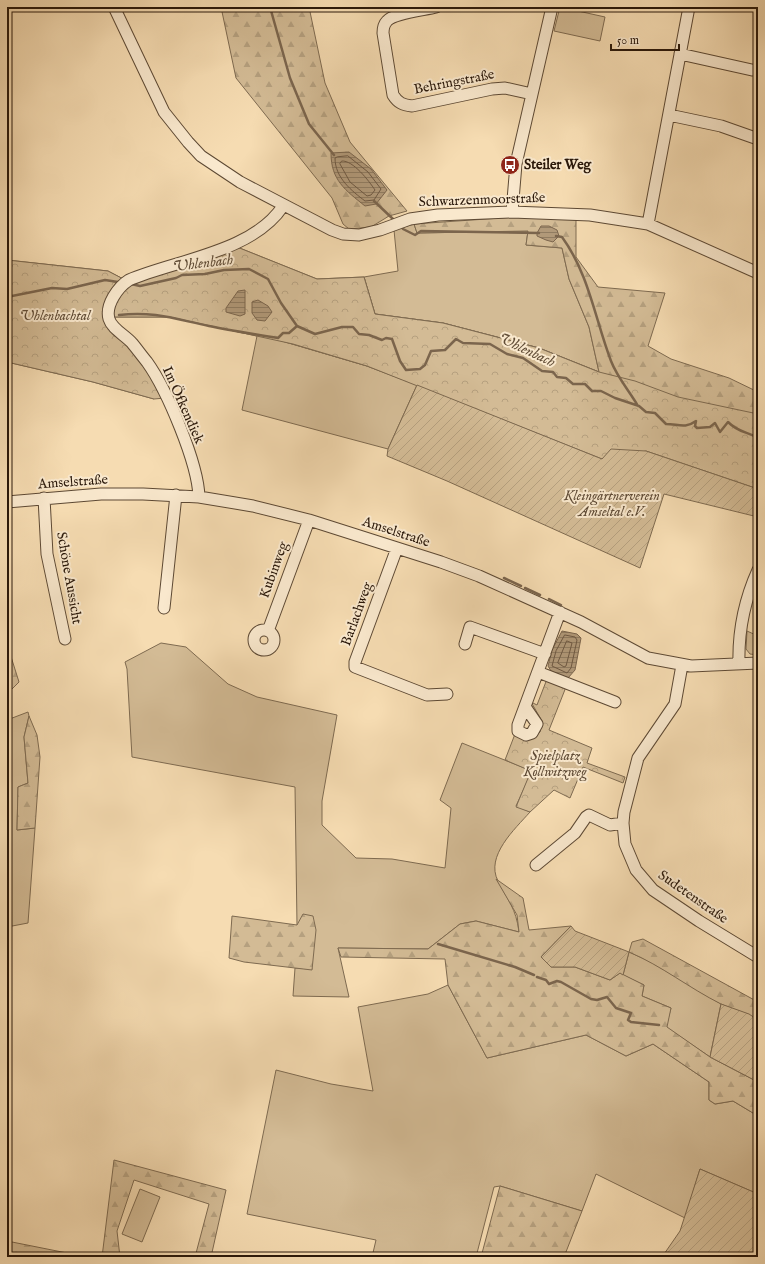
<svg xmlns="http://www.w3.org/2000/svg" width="765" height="1264" viewBox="0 0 765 1264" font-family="'IM FELL English',serif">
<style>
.grass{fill:#d3bb95;stroke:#7e6a50}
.forest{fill:url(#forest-firs);stroke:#7e6a50}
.park{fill:url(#park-crowns);stroke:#7e6a50}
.garden{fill:url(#garden-furrows);stroke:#7e6a50}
.water{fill:url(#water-rules);stroke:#7b654d}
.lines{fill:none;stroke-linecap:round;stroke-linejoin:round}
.shore{stroke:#6e5842;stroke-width:1}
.stream{stroke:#7b654d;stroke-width:2.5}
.street-casing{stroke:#5d4934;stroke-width:13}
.street{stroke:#f9e8cd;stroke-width:11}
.labels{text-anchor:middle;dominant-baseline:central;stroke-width:4;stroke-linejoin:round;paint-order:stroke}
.street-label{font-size:14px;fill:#2a180a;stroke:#f9e8cd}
.poi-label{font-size:14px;font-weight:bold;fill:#2a180a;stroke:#f9e8cd;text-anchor:start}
.park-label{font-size:14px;font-style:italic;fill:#5d4934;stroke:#f9e8cd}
.water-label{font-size:15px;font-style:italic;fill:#604c36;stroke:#f9e8cd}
</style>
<defs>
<pattern id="forest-firs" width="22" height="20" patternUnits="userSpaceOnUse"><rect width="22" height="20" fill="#d3bb95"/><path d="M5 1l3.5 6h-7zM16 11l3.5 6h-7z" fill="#b5a07f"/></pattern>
<pattern id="park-crowns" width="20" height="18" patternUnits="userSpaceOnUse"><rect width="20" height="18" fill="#d3bb95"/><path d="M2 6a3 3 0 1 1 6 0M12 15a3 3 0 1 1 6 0" fill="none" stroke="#b5a07f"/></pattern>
<pattern id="garden-furrows" width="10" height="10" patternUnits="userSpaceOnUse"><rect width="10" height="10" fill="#d3bb95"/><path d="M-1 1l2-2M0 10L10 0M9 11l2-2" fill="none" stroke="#b5a07f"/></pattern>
<pattern id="water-rules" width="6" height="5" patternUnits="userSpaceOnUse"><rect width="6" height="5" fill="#b19979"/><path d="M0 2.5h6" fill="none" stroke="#907c61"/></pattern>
</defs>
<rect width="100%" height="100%" fill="#f6dcb2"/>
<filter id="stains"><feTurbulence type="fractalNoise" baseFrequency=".005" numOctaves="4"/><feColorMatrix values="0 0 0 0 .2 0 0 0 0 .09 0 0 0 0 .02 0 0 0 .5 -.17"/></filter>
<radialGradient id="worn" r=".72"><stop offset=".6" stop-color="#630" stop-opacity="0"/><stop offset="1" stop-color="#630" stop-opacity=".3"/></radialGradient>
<path class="grass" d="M560 7 605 17 600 41 554 31Z
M414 224 417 233 528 231 526 245 562 248 569 279 589 327 599 372 539 348 443 323 375 314 364 277 398 271 394 230Z
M118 293 367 366 417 385 758 489 417 385 388 449 242 410 257 336 170 317H112L104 321 131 346 154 399 93 382 7 362Z
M747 631 758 636V655L750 654 746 649Z
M161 643 186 647 228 684 257 697 337 715 322 801V825L356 858 392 859 445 868 451 808 440 800 462 743 532 771 516 806 530 812C515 829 485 856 498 881 508 901 516 908 519 932L476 921 460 924 428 949 338 948 349 997 293 996 295 968 312 969 297 925 295 787 132 757 127 669 125 662Z
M28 712 29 716 24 737 28 783 18 787 17 830 35 828 28 923 7 927V720Z
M629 952 651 962 721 1004 710 1057 666 1027 671 1008 642 996 644 985 623 975Z
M448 985 487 1058 586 1035 626 1056 653 1044 709 1082V1100L715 1104 733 1101 758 1116V1194L700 1169 685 1218 596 1174 582 1211 500 1186 494 1187 476 1257H372L376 1240 247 1214 276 1070 331 1084 373 1091 358 1007 428 994Z
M140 1189 160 1197 142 1242 122 1234Z"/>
<path class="forest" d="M221 7H309L325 83 350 142 407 211 389 216 371 227 349 229 343 224 332 198 236 78Z
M530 216 576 218V257L598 287 665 293 648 346 671 359 729 378 758 392V456L417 385 367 366 7 260 108 271 129 282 237 247 317 279 364 277 375 314 443 323 539 348 599 372 589 327 569 279 562 248 526 245 528 231 417 233 414 224Z
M7 644 19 682 7 694Z
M29 716 37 735 40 757 35 828 17 830 18 787 28 783 24 737Z
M496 879 523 898 529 930 571 926 541 957 551 967H575L610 980 620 973 644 985 642 996 671 1008 667 1027 710 1057 758 1082V1116L733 1101 715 1104 709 1100V1082L653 1044 626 1056 586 1035 487 1058 448 985 445 959 341 957 338 948 428 949 460 924 476 921 519 932 517 915Z
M303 914 313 916 316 930 312 970 244 962 229 958 232 916 297 925Z
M643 939 758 1002V1020C746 1012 734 1010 721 1004 689 988 662 966 629 952L632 942Z
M114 1160 226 1190 211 1257H195L209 1204 134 1180 117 1231 120 1257H102Z
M500 1186 582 1211 564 1257H481Z
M7 1241 87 1257H7Z"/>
<path class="park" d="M237 247 317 279 364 277 375 314 443 323 539 348 599 372 635 381 678 397 758 414V489L646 451 602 459 367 366 293 344 170 317H112L104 321 131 346 165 398 154 399 93 382 7 362V260L108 271 129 282Z
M547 679 566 687 549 730 592 748 587 763 625 777 623 783 583 767 570 798 554 790 530 812 516 807 531 771 505 760 515 734 536 736 540 732 542 721 531 702 537 705Z"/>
<path class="garden" d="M417 385 602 459 611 449 646 451 758 489V517L664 494 640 568 447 481 387 456 388 449Z
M571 926 575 931 629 952 623 975 620 973 610 980 575 967H551L541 957Z
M721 1004 749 1014 758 1020V1082L710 1057Z
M700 1169 758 1194V1257H662L680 1231Z"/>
<path class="water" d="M349 152 371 169 387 190 376 204 365 206C345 190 331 180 331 153Z
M541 226H549L557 230 559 236 553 242 546 240 537 236V233Z
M245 290V314L240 316 226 312V308L238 291Z
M258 300 268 306 272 312 265 321 257 320 252 313V302Z
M562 631 577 634 581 638 575 670 568 678 551 671 548 666 552 650Z"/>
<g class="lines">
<path class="shore" d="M348 156 368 172 381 189 374 200 365 201C352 191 335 178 335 158L337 157Z
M342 161C353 160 369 181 375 190L371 195 367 196 350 182 340 164Z
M565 635 575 637 577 640 571 668 567 673 552 666 556 651Z
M567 641 572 643 566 666 564 667 558 663Z"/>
<path class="stream" d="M270 7 290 78 309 124 334 155
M374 201 393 219
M403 229 415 235 421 231 539 233
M556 236 562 237C589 274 595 319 611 361 617 377 630 392 638 406
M131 284 140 286 176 278 182 275 205 274 224 270 249 269 268 279 281 303 297 326 315 334 342 327H353L359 334 369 335 382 340 386 338 392 339 400 361 406 370 420 369 425 365 431 351 445 350 456 339 463 343 490 344 507 354 523 358 542 371 553 372 557 377 566 378 573 384H585L592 391H601L615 398 639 406 646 412 655 413 666 424C678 424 685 429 696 421L695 426 697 428 710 427 715 423 720 432 728 422C739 433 746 431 758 438
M7 297 52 288 67 289 105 280 118 282
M119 315C154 311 175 319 209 326 232 331 255 334 278 338L283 333H289L297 326
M504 578 521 586
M525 588 540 595
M549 599 561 605
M438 944 515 967 534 975
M537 977 546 980 549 984 557 981 561 982 591 999 597 1000 607 997 616 1008 631 1013 628 1020 631 1022 659 1025"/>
<defs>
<path id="street" d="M114 7 164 112 188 142 201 156 240 182 332 230 343 234 359 235 380 230 410 219 438 215 512 212 590 215 648 224 758 273
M436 7C425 10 394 13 387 21 384 24 383 29 383 33L393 95C398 103 403 105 412 106L492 89 505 88 532 94
M680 54 752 70
M669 115 721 126 758 139
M512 212 516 164 552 7
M648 224 689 7
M199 497C198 463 167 390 147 362 142 356 137 349 132 343 125 335 112 329 109 319 105 305 118 287 129 280 176 260 253 252 283 206
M44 498 47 554 65 639
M7 502 101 494H143L199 497 253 506 309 520 441 562 479 576 581 622 648 658 691 666 758 663
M397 548 355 662V667L427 695 447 694
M164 608 176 495
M254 640a10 10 0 1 1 20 0a10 10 0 1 1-20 0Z
M268 631 309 520
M465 644 470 627 545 654
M739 664C738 630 744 601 758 570
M682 665 675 704 638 758 624 812 623 823 625 844 636 870 653 890 699 921 758 957
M538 672 615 702
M526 708 537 724 532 733 526 735 518 731V725L560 612
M536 865 575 833 586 817 589 815 610 825 623 823"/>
</defs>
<use href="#street" class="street-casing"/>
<use href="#street" class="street"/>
</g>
<defs>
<symbol id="bus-disc" viewBox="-11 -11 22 22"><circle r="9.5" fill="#8f2418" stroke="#f9e8cd"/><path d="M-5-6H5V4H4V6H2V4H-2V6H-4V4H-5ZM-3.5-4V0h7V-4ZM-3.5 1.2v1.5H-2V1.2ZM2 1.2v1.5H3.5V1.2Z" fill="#fff"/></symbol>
</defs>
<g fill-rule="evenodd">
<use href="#bus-disc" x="499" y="154" width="22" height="22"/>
</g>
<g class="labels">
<g class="street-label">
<text transform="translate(454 82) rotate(-11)">Behringstraße</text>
<text transform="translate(482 200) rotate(-2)">Schwarzenmoorstraße</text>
<text transform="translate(183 405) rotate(66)">Im Öfkendiek</text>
<text transform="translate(73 482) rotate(-4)">Amselstraße</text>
<text transform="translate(396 532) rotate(18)">Amselstraße</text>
<text transform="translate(274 570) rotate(-70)">Kubinweg</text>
<text transform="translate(69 578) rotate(80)">Schöne Aussicht</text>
<text transform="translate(357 614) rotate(-70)">Barlachweg</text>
<text transform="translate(693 897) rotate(35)">Sudetenstraße</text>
</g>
<g class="poi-label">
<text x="524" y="165">Steiler Weg</text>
</g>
<g class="park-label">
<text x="55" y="316">Uhlenbachtal</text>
<text x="612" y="496">Kleingärtnerverein<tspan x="612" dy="16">Amseltal e.V.</tspan></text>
<text x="555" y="756">Spielplatz<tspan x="555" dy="16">Kollwitzweg</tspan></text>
</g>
<g class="water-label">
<text transform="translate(203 263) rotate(-7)">Uhlenbach</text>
<text transform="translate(527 350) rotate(25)">Uhlenbach</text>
</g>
</g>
<rect width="765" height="1264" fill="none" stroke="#f6dcb2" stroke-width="24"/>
<rect x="8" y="8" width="749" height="1248" fill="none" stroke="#2a180a" stroke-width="2"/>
<rect x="12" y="12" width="741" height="1240" fill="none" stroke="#2a180a"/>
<path d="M611 44v6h68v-6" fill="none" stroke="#2a180a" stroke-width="2"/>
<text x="617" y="44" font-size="12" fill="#2a180a" stroke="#f9e8cd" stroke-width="3" paint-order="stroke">50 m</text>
<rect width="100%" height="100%" filter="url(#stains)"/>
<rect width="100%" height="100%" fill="url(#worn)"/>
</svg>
